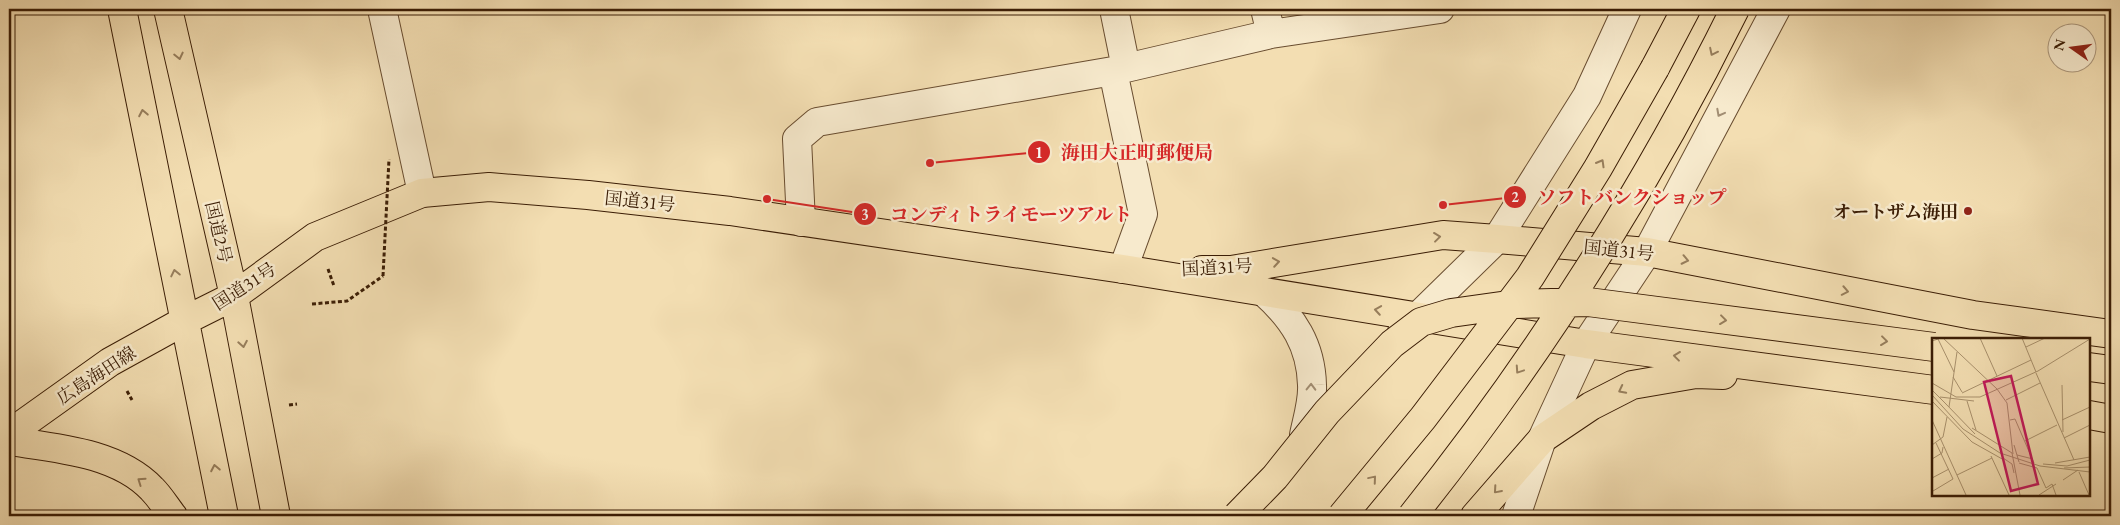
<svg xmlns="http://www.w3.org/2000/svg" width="2120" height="525" viewBox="0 0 2120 525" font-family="'EB Garamond','Noto Serif JP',serif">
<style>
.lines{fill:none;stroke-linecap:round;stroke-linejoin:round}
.minor-casing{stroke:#694d30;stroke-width:30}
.major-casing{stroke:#3b1d05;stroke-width:30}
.highway-casing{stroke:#3b1d05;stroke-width:30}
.path{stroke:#3b1d05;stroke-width:3;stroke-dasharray:4 2.5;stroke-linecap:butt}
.minor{stroke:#f7eacd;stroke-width:28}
.major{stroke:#f3deb2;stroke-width:28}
.highway{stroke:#f3deb2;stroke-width:28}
.highway-bridge-casing{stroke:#3b1d05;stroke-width:30;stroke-linecap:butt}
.path-bridge{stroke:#3b1d05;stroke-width:3;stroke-dasharray:4 2.5;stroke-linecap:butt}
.highway-bridge{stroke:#f3deb2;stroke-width:28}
.oneway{stroke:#977e5c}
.oneway2{stroke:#a28e73}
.poi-dot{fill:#8f2418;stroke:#f7eacd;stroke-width:2}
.labels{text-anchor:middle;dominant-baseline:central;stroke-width:5;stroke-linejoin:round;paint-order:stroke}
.street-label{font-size:18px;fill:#3b1d05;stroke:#f7eacd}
.poi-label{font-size:18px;font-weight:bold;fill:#3b1d05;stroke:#f7eacd;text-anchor:end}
.inset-road{fill:none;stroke:#a9916d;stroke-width:1}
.view{fill:#c2185b;fill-opacity:0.15;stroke:#c2185b;stroke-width:2.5}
.inset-edge{fill:none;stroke:#3b1d05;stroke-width:2.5}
.leader{fill:none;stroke:#d62828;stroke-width:2}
.callout-dot{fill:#d62828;stroke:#f7eacd;stroke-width:2}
.mark-label{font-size:15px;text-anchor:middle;font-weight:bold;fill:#fff}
.callout-label{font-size:19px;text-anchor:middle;font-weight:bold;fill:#d62828;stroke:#f7eacd;stroke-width:5;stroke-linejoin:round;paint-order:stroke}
</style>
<rect width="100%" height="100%" fill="#f3deb2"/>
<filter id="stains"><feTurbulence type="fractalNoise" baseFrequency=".004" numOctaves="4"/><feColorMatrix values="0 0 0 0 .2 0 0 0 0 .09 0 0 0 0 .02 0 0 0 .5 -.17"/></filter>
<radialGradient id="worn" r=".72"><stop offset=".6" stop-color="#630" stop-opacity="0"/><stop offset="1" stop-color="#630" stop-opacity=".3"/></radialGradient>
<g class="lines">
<defs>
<path id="minor" d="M382 9 422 193
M1114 9 1126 68
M1265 9 1271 34
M1113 71 1143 214 1123 269
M801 222 797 139 817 122 1113 71 1271 34 1440 9
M1264 292C1293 318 1311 345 1312 385 1313 401 1307 420 1304 435
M1402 332 1497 239 1587 96 1627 9
M1516 516 1542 439 1586 344 1647 252 1776 9"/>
<path id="major" d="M9 434 110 362 186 320"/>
<path id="highway" d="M122 9 224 516
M168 9 234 296 276 516
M1655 68 1686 9
M1202 270H1231L1443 235 1497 239 1647 252 1973 315 2111 334
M186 320 234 296 315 237 422 193 489 187 588 195 730 211 1123 269 1586 344 1934 390
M2089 367 2111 370
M2089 415 2111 419
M9 441C55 448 117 452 152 489 160 497 166 507 173 516
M1475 516 1542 439 1591 406 1632 385 1696 374 1723 375"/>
</defs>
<use href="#minor" class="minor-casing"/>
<use href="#major" class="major-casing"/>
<use href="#highway" class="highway-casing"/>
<path class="path" d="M328 269 334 286
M312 304 347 301 383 276
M127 391 132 400
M289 405 297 404"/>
<use href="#minor" class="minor"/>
<use href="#major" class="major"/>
<use href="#highway" class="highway"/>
<defs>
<path id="highway-bridge" d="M1237 516 1275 477 1327 412 1392 344 1421 322 1451 313 1515 304 1588 302 1934 347
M1342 516 1423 418 1530 277 1598 168 1655 68
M1412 516C1536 361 1647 187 1735 9"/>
</defs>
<use href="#highway-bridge" class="highway-bridge-casing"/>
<path class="path-bridge" d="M383 276 389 159"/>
<use href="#highway-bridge" class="highway-bridge"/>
</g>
<defs><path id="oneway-chevron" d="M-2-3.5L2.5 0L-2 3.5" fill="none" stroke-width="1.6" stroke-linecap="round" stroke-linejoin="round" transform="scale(1.25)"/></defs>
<g class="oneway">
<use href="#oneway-chevron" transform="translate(1713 52) rotate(116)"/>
<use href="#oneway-chevron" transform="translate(179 56) rotate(77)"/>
<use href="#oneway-chevron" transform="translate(143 113) rotate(-101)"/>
<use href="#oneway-chevron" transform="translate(1601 163) rotate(-60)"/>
<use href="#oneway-chevron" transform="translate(1437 237) rotate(-7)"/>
<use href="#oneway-chevron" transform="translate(1685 260) rotate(12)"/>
<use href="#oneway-chevron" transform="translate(1276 262) rotate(-9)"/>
<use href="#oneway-chevron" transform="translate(175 273) rotate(-102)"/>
<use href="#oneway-chevron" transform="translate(1845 291) rotate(11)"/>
<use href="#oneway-chevron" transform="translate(1378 310) rotate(-171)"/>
<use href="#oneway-chevron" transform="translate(1723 320) rotate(7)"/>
<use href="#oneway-chevron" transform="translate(1884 341) rotate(7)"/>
<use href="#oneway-chevron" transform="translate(243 344) rotate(80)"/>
<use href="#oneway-chevron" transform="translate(1677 356) rotate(-173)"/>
<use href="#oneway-chevron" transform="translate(1519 370) rotate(124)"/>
<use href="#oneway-chevron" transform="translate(1622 390) rotate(153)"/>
<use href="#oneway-chevron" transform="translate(215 468) rotate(-101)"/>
<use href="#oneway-chevron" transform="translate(1373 479) rotate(-50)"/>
<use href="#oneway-chevron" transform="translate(141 481) rotate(-145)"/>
<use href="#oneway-chevron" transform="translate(1497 490) rotate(131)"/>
</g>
<g class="oneway2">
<use href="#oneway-chevron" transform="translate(1720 113) rotate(118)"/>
<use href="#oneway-chevron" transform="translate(1311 387) rotate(-89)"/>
</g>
<circle class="poi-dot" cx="1968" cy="211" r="5"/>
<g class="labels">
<g class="street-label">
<text transform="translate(640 201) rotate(6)">国道31号</text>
<text transform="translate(219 232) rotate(77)">国道2号</text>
<text transform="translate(1619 250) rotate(6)">国道31号</text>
<text transform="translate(1217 267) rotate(-3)">国道31号</text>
<text transform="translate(244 286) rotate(-33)">国道31号</text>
<text transform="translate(96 375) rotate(-33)">広島海田線</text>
</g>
<g class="poi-label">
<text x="1958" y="211">オートザム海田</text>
</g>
</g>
<g transform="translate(1932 338)">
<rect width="158" height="158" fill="#f3deb2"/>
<path class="inset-road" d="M11 0 65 51M48 0 65 38M90 0 104 34M0 3 6 1 22 34M94 9 113 0M104 35 142 122M21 39 30 54M0 45 24 59H48L106 33 158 1M130 47 131 94M65 51 75 65 81 116M0 52 14 66M30 55 99 22M0 57 31 91 68 115 108 128 158 134M8 59 42 63M74 62 108 45M0 63 40 104 72 122M35 63 44 92M13 65 43 96M17 69 25 14M0 82 34 157M78 82 83 81 102 125M130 82 158 69M40 90 80 115 88 157M132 100 158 87M93 103 125 87M0 107 11 99 15 79M82 107 87 124M85 117 101 121M59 118 77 157M71 120 80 126 82 135M0 121 10 115 11 109M87 125 105 130M123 125 158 119M111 126 135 128 158 122M105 130 114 150 120 146 124 157M132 130 158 129M147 134 157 157M25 137 60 120M0 140 17 131M131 142 146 132M1 153 21 141 4 105M107 157 124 146"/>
<path class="view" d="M79 38 106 146 79 153 52 44Z"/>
<rect width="158" height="158" class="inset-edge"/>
</g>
<path class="leader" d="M930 163L1039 152M1443 205L1515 197M767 199L865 214"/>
<g class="callout-dot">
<circle cx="930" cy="163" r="5"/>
<circle cx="1443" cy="205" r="5"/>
<circle cx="767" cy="199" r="5"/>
<circle cx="1039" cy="152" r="12"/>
<circle cx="1515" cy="197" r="12"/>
<circle cx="865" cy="214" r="12"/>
</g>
<g class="mark-label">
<text x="1039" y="158">1</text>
<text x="1515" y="202">2</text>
<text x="865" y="220">3</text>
</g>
<g class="callout-label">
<text x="1137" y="159">海田大正町郵便局</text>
<text x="1632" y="204">ソフトバンクショップ</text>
<text x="1011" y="221">コンディトライモーツアルト</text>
</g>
<rect width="2120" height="525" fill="none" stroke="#f3deb2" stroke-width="30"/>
<rect x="10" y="10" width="2100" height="505" fill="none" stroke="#3b1d05" stroke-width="2.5"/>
<rect x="15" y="15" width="2090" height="495" fill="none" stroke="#3b1d05"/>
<g transform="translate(2072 48) rotate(284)"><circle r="24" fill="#f7eacd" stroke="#ac987d"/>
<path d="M0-4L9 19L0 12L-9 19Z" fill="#8f2418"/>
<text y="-8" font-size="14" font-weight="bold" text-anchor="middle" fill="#3b1d05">N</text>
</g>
<rect width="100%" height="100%" filter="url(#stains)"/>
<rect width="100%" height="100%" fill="url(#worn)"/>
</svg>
